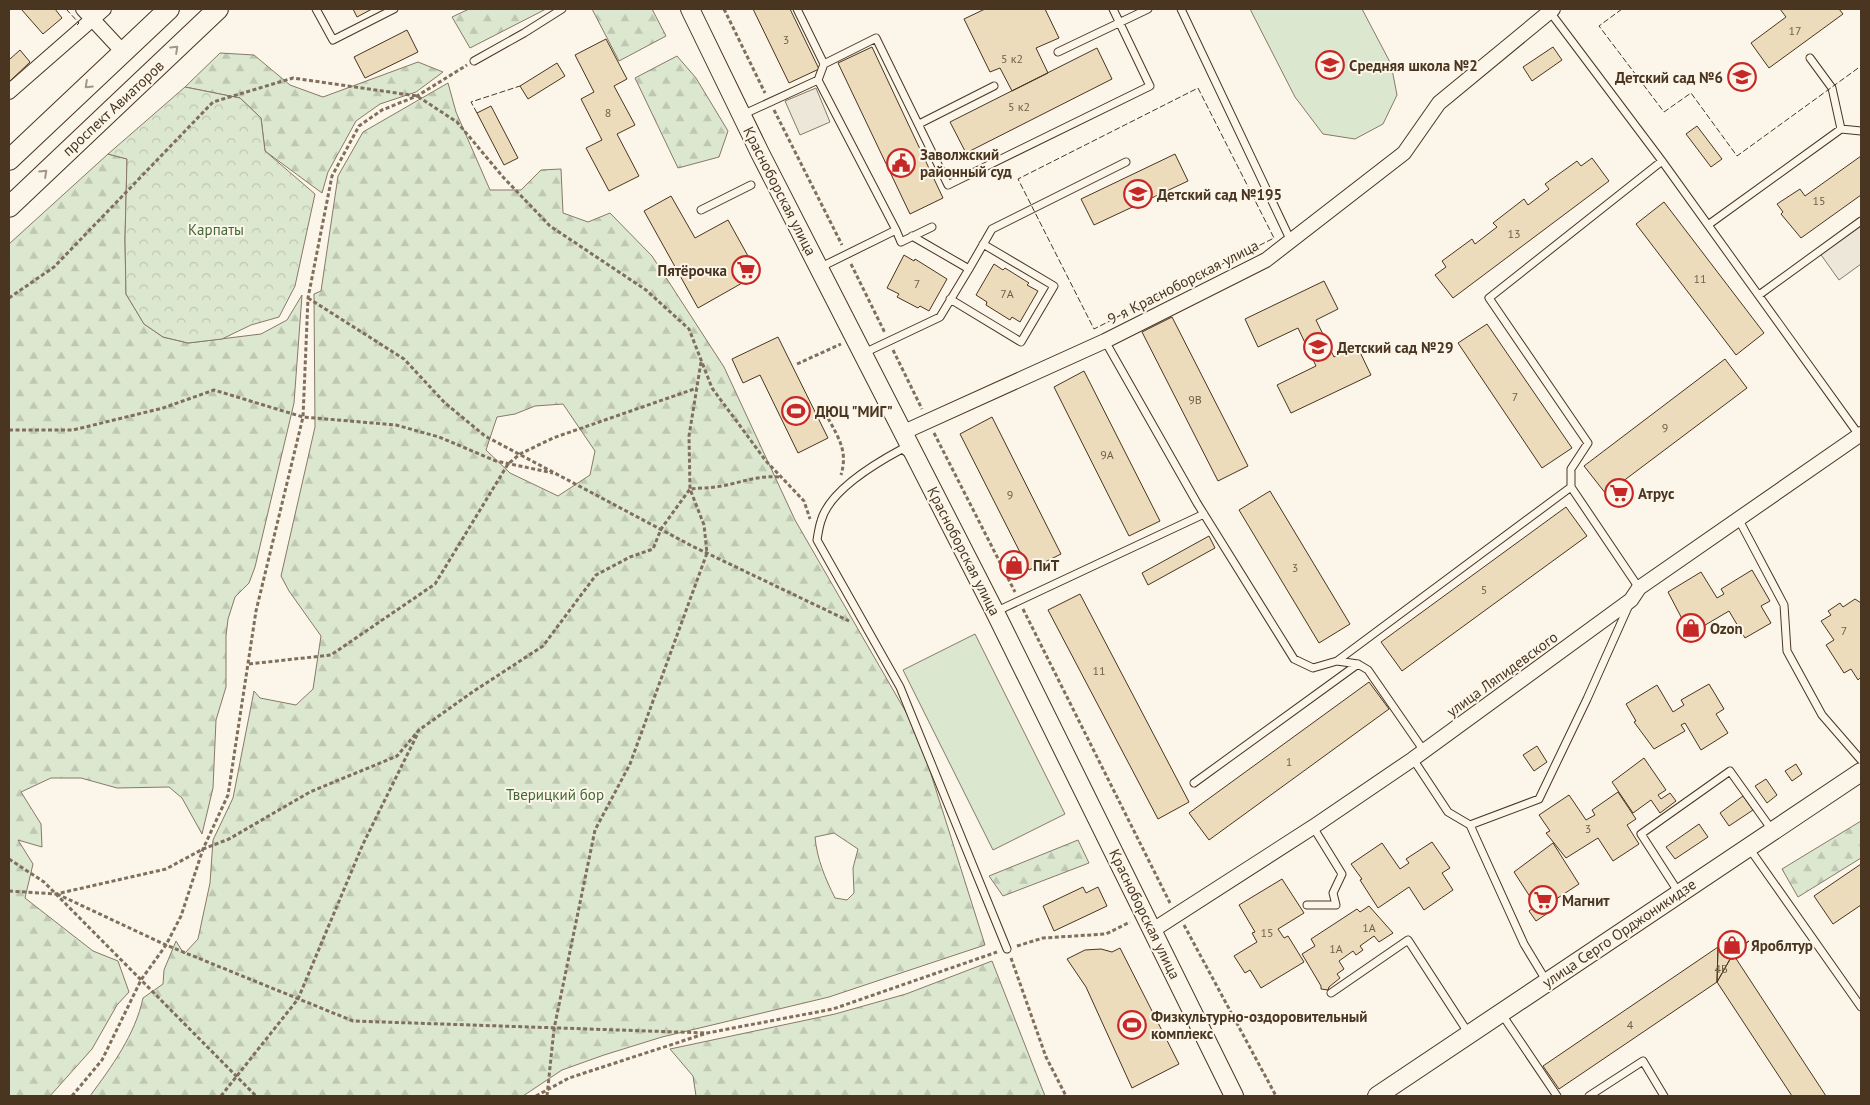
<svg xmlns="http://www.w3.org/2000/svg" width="1870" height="1105" viewBox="0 0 1870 1105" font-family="'PT Sans',sans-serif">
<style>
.forest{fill:url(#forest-firs);stroke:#887966;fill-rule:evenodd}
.park{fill:url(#park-crowns);stroke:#887966}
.garden{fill:#dce7d0;stroke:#887966}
.parking{fill:#ede7d9;stroke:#887966}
.building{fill:#ecdcbc;stroke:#4a3520}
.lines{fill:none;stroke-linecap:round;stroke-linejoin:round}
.service-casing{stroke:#4a3520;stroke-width:9}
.minor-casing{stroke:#4a3520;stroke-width:16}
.tertiary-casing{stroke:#4a3520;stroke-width:20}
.secondary-casing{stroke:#4a3520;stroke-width:22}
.path{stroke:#7f6f5c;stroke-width:3;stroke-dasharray:4 2.5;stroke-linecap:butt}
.service{stroke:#fbf6e9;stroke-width:7}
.minor{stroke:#fbf6e9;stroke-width:14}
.tertiary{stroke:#fbf6e9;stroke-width:18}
.secondary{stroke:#fbf6e9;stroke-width:20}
.fence{stroke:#4a3520;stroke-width:1;stroke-dasharray:6 2.5;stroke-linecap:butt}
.oneway{stroke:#a29684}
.labels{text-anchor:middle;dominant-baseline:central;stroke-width:4;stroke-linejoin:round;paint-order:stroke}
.number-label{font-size:12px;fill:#725f47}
.poi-label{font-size:15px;font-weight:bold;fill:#4a3520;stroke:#fbf6e9;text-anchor:start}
.street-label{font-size:15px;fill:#4a3520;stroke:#fbf6e9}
.park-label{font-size:15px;fill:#436837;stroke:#fbf6e9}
</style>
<defs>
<pattern id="forest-firs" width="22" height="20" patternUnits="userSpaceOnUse" patternTransform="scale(1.25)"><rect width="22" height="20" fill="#dce7d0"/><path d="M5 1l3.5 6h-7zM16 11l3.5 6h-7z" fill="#bec7b2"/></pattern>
<pattern id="park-crowns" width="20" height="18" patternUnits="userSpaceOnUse" patternTransform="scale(1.25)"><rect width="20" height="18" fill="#dce7d0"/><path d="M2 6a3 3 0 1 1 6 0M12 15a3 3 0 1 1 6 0" fill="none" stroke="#bec7b2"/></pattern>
</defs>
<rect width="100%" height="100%" fill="#fbf6e9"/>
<path class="forest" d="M469 9H546L470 48 452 17Z
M592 9H652L666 36 619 61Z
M220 53 254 55 290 85 323 97 418 62 443 72 416 92 380 104 356 121 328 172 322 193 265 151 261 118 240 98 185 87Z
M677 56 696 78 728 131 719 157 678 168 635 78Z
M448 83 456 112 490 190H521L541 170 561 169 563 213 588 222 610 213 652 256 724 367 795 520 918 733 985 945 829 997 662 1037 604 1055 562 1070 523 1096H90C112 1066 135 1035 143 998L163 984 164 970 176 941 184 954 198 939 210 883 213 840 233 798 254 691 260 698 296 705 313 689 321 636 289 591 281 576 315 427 314 294 321 291 338 176 363 132ZM563 404 595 451 590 475 558 496 510 473 486 450 497 417 515 414 535 406ZM834 833 858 849 853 868 854 893 847 900 835 898C825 878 817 859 815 837Z
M108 154 127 159 125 239 126 294 144 324 163 337 188 343 261 334 287 320 302 295 294 403 255 567 249 583 235 597 228 619 226 636V687L216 720 213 788 202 834 182 798 169 787 117 788 81 778H51L21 792 41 824 42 847 18 840 33 864 25 898 93 951 118 961 129 992 117 1005 92 1049 50 1096H9V244Z
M1861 821V858L1798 897 1782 869Z
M1078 840 1089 863 1003 896 989 876Z
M992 961 1045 1096H696L693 1076 670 1049 835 1014 906 994Z"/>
<path class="park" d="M185 87 240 98 261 118 265 151 315 194 295 286 279 317 251 325 222 339 188 343 163 337 144 324 126 294 125 239 127 159 108 154Z"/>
<path class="garden" d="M1250 9H1362L1391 64 1397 95 1383 124 1355 139 1323 134 1295 97Z
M975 634 1065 814 993 850 903 670Z"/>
<path class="parking" d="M816 88 830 122 800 135 785 101Z
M1861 221V264L1839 280 1819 252Z"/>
<path class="building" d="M21 9H55L62 18 43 34Z
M353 9H372L357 17Z
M753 9H790L819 69 789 83Z
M985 9H1045L1059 38 1036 48 1048 73 1012 91 1000 68 990 72 964 19Z
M1780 9H1839L1843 14 1769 68 1751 43 1786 17Z
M407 30 418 52 365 78 354 57Z
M606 39 627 79 614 86 635 125 617 134 639 176 609 191 586 148 602 140 581 99 594 92 575 55Z
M872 47 943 198 910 214 838 63Z
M1553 47 1562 60 1532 81 1523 67Z
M1097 48 1112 79 966 153 950 122Z
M20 50 30 62 9 82V58L10 59Z
M557 63 565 76 528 99 520 86Z
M491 106 518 158 504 165 477 113Z
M1697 126 1722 159 1711 167 1686 134Z
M1175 154 1188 181 1094 225 1081 199Z
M1861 156V195L1801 238 1781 214 1783 212 1777 204 1800 189 1805 196Z
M1592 158 1609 181 1453 298 1435 275 1446 267 1442 261 1472 239 1475 244 1497 227 1493 223 1524 199 1528 205 1549 189 1545 184 1577 161 1581 166Z
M671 196 695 238 728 220 758 274 698 308 644 211Z
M1664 202 1764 333 1736 355 1636 224Z
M904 255 914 261 915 259 947 279 929 311 920 306 918 308 897 297 899 294 887 288Z
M994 264 1003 270 1005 268 1029 283 1027 285 1038 291 1020 322 1012 317 1010 320 986 305 987 302 976 295Z
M1324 281 1338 309 1316 320 1334 357 1357 346 1371 375 1291 413 1277 385 1316 366 1298 328 1258 347 1245 319Z
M1172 317 1248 466 1218 481 1142 332Z
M1487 324 1572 448 1542 468 1458 343Z
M778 337 828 438 798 453 760 375 743 383 732 359Z
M1725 359 1747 388 1606 494 1584 466Z
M1084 371 1160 521 1129 536 1054 387Z
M992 417 1061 554 1029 570 960 434Z
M1270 491 1350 624 1319 643 1239 510Z
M1566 507 1587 536 1402 671 1381 642Z
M1209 536 1215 548 1148 585 1142 573Z
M1752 570 1770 601 1761 606 1771 623 1745 638 1729 611 1690 634 1668 592 1701 572 1717 598 1724 594 1721 589Z
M1080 594 1189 802 1158 819 1048 610Z
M1855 599 1861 603V677L1858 680 1851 669 1844 673 1826 645 1834 640 1821 621 1831 615 1828 611 1840 603 1843 607Z
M1369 682 1389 709 1209 840 1189 813Z
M1709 684 1724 709 1716 714 1728 733 1701 750 1685 723 1681 725 1685 731 1654 749 1634 722 1636 721 1626 704 1657 685 1673 712 1684 705 1681 700Z
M1537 746 1547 762 1534 771 1523 755Z
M1644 758 1666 790 1658 795 1661 799 1670 793 1676 801 1660 813 1651 800 1633 813 1612 782Z
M1796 764 1802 774 1792 781 1785 771Z
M1766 779 1777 795 1767 803 1755 786Z
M1618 792 1636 819 1627 825 1639 844 1613 861 1598 838 1566 858 1546 833 1550 831 1539 815 1569 795 1586 820 1595 815 1592 810Z
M1743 796 1753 810 1729 826 1720 813Z
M1699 824 1708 837 1675 859 1666 847Z
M1432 842 1450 868 1442 873 1453 890 1424 910 1409 887 1378 908 1360 880 1362 879 1351 864 1382 843 1400 869 1409 863 1406 859Z
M1553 843 1579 884 1544 907 1548 913 1536 921 1529 911 1536 906 1514 872Z
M1861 864V905L1833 924 1814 896Z
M1282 879 1304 913 1278 929 1284 938 1288 936 1304 962 1261 988 1250 970 1245 973 1234 956 1257 942 1252 933 1255 932 1239 905Z
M1083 887 1086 893 1098 887 1107 906 1054 931 1043 906Z
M1369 906 1393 933 1379 942 1374 936 1360 946 1363 950 1356 955 1353 951 1339 961 1344 969 1337 974 1340 978 1329 987 1328 990 1321 989V986L1302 954 1315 946 1311 939 1357 909 1360 912Z
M1732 937 1741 946 1749 941 1733 954 1717 982 1718 947Z
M1718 947 1717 982 1559 1089 1543 1066Z
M1120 948 1179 1064 1132 1088 1086 987 1067 959 1085 950 1101 949 1112 952Z
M1733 954 1826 1096H1792L1717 982Z"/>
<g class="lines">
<defs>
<path id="service" d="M316 9 333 40 394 9
M797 9 824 64
M1181 9 1290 239
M1550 12 1662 161 1859 435
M1058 52 1148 9
M1810 58 1832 88 1841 129
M474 61 524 33 562 9
M818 80 896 230 819 268
M742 115 818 80 824 64 876 38 948 185 1150 86 1113 9
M919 124 994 86
M701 210 751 185
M1708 225 1841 129 1861 131
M896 230 901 242 932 227
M912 236 969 269 992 229 1126 162
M1759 295 1861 221
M950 299 1021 342 1054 286 983 244
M1105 341 1197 503 1294 659 1313 668 1337 661 1358 664 1368 670 1424 751
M864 353 940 317 969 269
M909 454 902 449C876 463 829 491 821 521 819 527 818 534 817 540L900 687 1007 949
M1739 520 1784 605 1787 651 1822 715 1861 760
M1639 588 1571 487V469L1588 443 1489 298 1662 161
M995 612 1204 514
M1337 661 1571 487
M1413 759 1448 812 1470 825 1524 944 1547 982
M1194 783 1358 664
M1470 825 1539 799 1587 699 1629 605
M1749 848 1861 1007
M1679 893 1641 834 1730 771 1772 830
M1307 905H1336L1333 893 1342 874 1313 827
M1331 993 1408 940 1469 1034
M1501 1013 1557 1096
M1589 1096 1643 1061 1664 1096"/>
<path id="minor" d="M83 9 123 52
M9 92 104 9
M904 432 1105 341 1266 260 1404 153 1439 103 1553 9
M1153 930 1313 827 1413 759 1631 600 1639 588 1861 434"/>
<path id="tertiary" d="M690 9 760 153 995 612 1234 1096
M1377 1096 1861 772"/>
<path id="secondary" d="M9 160 169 9
M9 207 218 9"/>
</defs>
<use href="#service" class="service-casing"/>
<use href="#minor" class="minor-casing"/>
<use href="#tertiary" class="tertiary-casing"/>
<use href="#secondary" class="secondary-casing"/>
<path class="path" d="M724 9 765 93
M774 110 842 245
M851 264 885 333
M9 298 54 267 213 102 293 78 417 96 457 122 503 177 550 226 646 290 689 329 712 388 766 461 804 501 810 519
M308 298 404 359 445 403 485 436 692 546 849 621
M893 350 922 409
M797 364 841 344
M828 418C839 439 848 451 841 475
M9 430H73L163 408 214 390 303 417 396 425 439 437 496 461 553 473
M934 433 1015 592
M1023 609 1170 903
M249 664 331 655 435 584 508 464 520 454 553 438 697 388
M9 859 44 882 256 1096
M9 891 56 894 166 869 203 849 229 839 310 792 397 756 419 730 471 693 543 646 596 575 630 557 653 549 661 529 690 489C700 488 711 488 722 486 742 482 760 475 780 477
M57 894 166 945 353 1021 707 1033
M1184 925 1276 1096
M1017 946 1043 938 1106 934 1130 922
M1011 958 1046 1057 1066 1096
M72 1096 102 1060 141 980 166 945 181 916 203 849 228 795 256 611 303 417 308 298 332 176 359 126 382 110 417 96 467 65
M221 1096 298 999 363 844 417 735
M536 1096 569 1078 707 1033 833 1009 997 952
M547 1096 554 1029 595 830 630 764 707 553 704 525 690 489 689 436 701 362"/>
<use href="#service" class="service"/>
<use href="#minor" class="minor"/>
<use href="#tertiary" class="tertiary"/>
<use href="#secondary" class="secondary"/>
<path class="fence" d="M66 9 79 23 77 25
M1622 9 1599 26 1664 112 1691 93 1737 156 1861 66
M1198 88 1274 238 1094 329 1018 179Z
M477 113 471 102 520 86"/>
</g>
<defs><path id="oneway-chevron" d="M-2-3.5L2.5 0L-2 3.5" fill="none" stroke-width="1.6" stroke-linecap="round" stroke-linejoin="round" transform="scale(1.25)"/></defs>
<g class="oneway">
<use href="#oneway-chevron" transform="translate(175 49) rotate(-43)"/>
<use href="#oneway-chevron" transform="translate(88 85) rotate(137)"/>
<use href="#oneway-chevron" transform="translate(44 173) rotate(-43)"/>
</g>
<defs>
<symbol id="school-ring" viewBox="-11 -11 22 22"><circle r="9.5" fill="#fbf6e9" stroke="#c62828" stroke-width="1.5"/><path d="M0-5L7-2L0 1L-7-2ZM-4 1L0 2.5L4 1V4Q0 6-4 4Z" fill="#c62828"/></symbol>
<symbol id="civic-ring" viewBox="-11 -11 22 22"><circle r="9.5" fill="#fbf6e9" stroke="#c62828" stroke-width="1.5"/><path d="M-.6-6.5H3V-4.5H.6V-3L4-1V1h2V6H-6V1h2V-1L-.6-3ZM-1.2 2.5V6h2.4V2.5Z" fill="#c62828"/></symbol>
<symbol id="supermarket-ring" viewBox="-11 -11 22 22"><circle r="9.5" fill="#fbf6e9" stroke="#c62828" stroke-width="1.5"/><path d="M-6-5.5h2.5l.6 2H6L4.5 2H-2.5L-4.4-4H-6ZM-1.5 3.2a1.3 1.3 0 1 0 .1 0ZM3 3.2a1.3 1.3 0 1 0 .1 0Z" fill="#c62828"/></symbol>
<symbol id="stadium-ring" viewBox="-11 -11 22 22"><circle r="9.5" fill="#fbf6e9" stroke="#c62828" stroke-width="1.5"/><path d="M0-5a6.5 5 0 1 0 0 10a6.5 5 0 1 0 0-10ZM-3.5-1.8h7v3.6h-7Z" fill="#c62828"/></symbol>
<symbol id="shop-ring" viewBox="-11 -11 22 22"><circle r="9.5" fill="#fbf6e9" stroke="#c62828" stroke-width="1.5"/><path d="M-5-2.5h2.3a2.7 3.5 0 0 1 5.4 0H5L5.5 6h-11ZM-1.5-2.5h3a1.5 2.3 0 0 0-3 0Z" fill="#c62828"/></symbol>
</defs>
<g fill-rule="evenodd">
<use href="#school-ring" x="1314" y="49" width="32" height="32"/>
<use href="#school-ring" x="1726" y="61" width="32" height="32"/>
<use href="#civic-ring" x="885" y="147" width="32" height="32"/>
<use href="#school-ring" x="1122" y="178" width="32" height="32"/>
<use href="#supermarket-ring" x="730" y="254" width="32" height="32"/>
<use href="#school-ring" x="1302" y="331" width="32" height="32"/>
<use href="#stadium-ring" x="780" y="395" width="32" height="32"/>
<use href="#supermarket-ring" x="1603" y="477" width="32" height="32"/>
<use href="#shop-ring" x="998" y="549" width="32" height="32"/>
<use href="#shop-ring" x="1675" y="612" width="32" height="32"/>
<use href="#supermarket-ring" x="1527" y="884" width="32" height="32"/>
<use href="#shop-ring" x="1716" y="929" width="32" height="32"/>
<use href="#stadium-ring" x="1116" y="1009" width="32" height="32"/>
</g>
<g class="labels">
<g class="number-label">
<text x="1795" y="30">17</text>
<text x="786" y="39">3</text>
<text x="1012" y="58">5 к2</text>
<text x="1019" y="106">5 к2</text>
<text x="608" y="112">8</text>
<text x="1819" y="200">15</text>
<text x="1514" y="233">13</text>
<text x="1700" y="278">11</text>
<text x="917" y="283">7</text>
<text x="1007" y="293">7А</text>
<text x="1515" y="396">7</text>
<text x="1195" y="399">9В</text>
<text x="1665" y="427">9</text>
<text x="1107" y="454">9А</text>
<text x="1010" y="494">9</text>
<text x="1295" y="567">3</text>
<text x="1484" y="589">5</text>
<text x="1844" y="630">7</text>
<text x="1099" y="670">11</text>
<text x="1289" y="761">1</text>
<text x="1588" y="828">3</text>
<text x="1369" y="927">1А</text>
<text x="1267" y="932">15</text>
<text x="1336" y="948">1А</text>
<text x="1721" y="968">4Б</text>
<text x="1630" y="1024">4</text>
</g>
<g class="poi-label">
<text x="1349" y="65">Средняя школа №2</text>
<text x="1723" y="77" text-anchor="end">Детский сад №6</text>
<text x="920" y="154">Заволжский<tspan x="920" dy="17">районный суд</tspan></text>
<text x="1157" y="194">Детский сад №195</text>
<text x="727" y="270" text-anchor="end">Пятёрочка</text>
<text x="1337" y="347">Детский сад №29</text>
<text x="815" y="411">ДЮЦ "МИГ"</text>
<text x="1638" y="493">Атрус</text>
<text x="1033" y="565">ПиТ</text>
<text x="1710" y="628">Ozon</text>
<text x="1562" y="900">Магнит</text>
<text x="1751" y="945">Яроблтур</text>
<text x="1151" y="1016">Физкультурно-оздоровительный<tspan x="1151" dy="17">комплекс</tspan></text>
</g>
<g class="street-label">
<text transform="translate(113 108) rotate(-43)">проспект Авиаторов</text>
<text transform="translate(780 191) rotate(63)">Красноборская улица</text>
<text transform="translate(1183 282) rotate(-27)">9-я Красноборская улица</text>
<text transform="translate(964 551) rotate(63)">Красноборская улица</text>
<text transform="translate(1502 674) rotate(-36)">улица Ляпидевского</text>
<text transform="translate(1145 914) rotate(64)">Красноборская улица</text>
<text transform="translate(1619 933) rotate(-34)">улица Серго Орджоникидзе</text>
</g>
<g class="park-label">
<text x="216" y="229">Карпаты</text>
<text x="555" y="794">Тверицкий бор</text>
</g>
</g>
<rect width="1870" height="1105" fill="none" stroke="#4a3520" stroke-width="20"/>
</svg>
